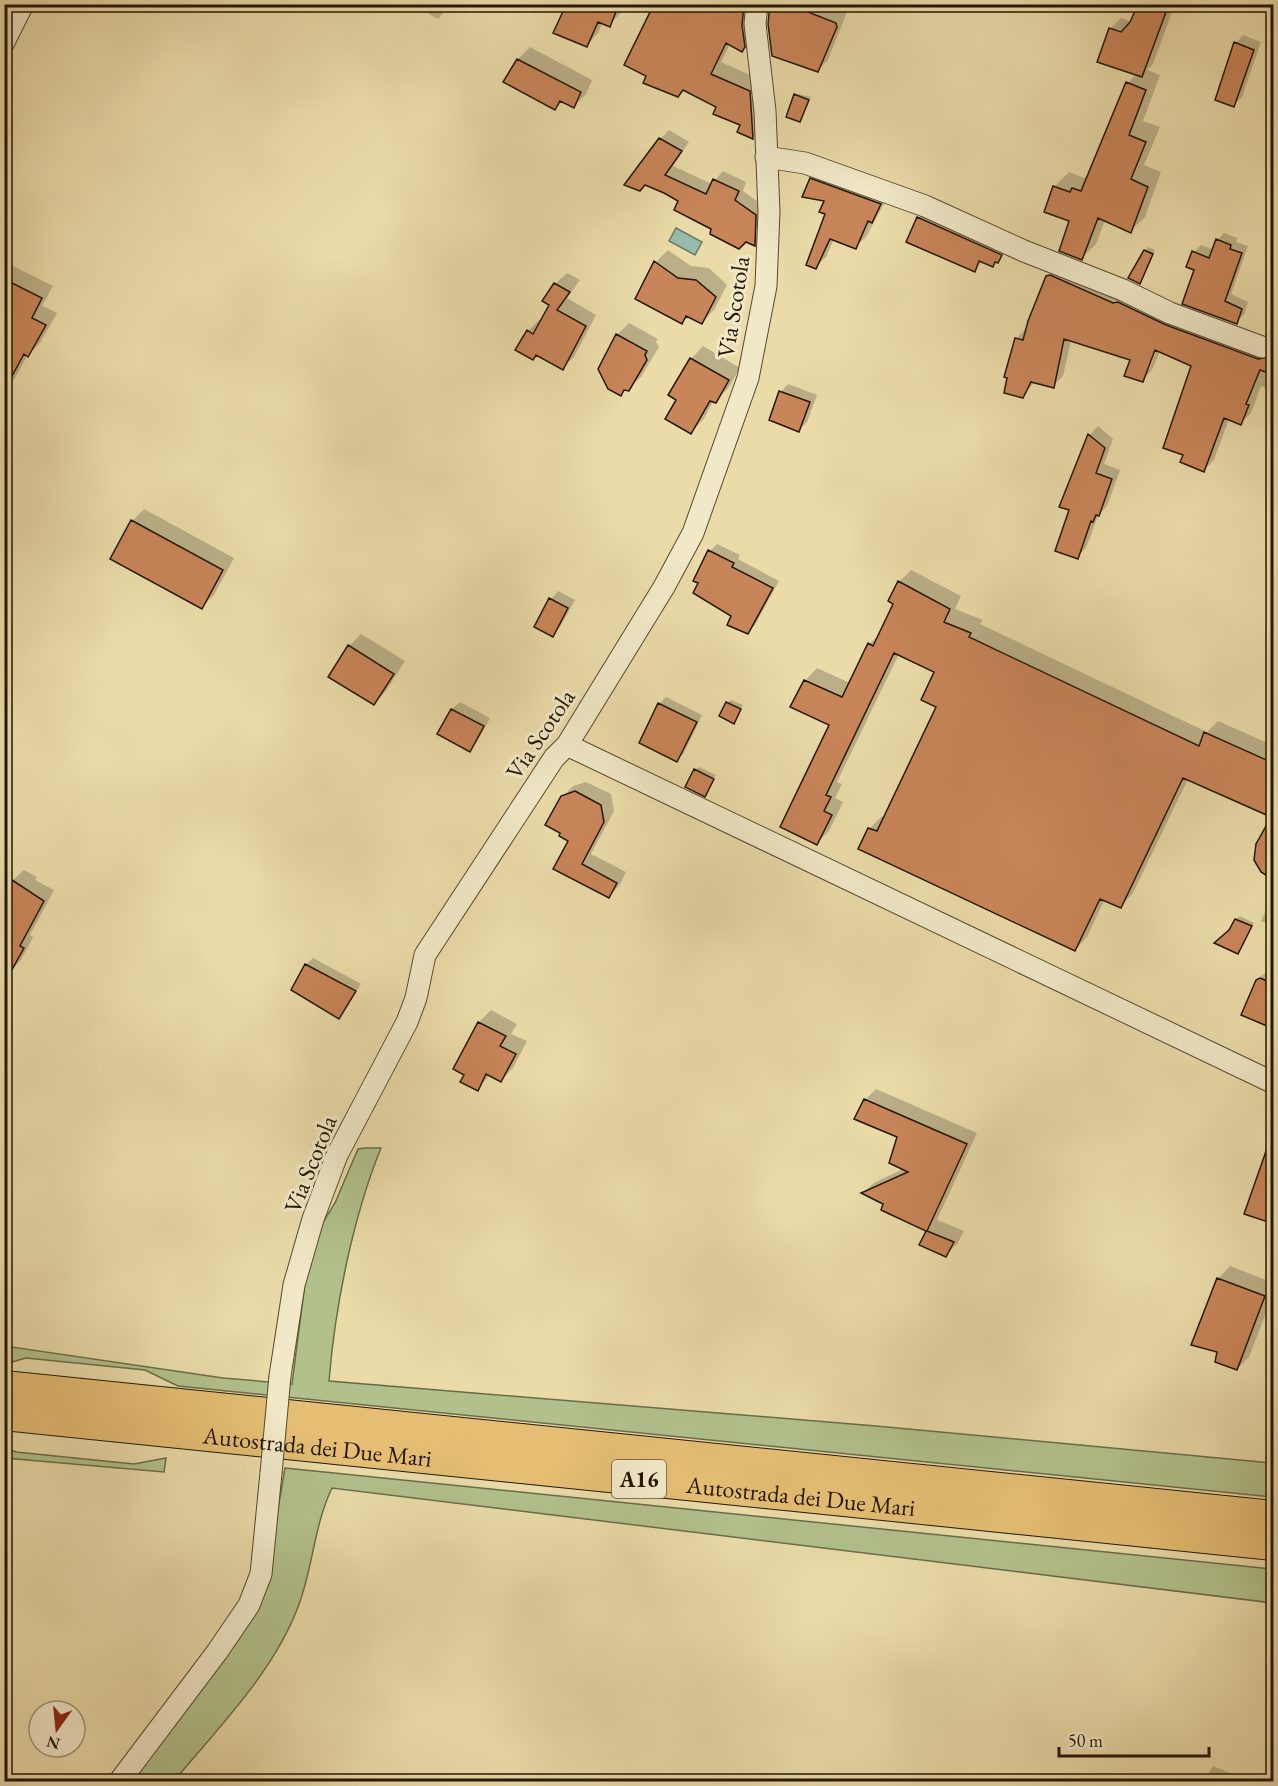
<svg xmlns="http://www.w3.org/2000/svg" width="1278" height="1786" viewBox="0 0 1278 1786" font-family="'EB Garamond',serif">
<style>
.green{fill:#b2c18c;stroke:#6a6c48;stroke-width:1.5}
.water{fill:#98bbac;stroke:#697969;stroke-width:1.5}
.shadow{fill:#0003;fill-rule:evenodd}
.building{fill:#c88559;stroke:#231605;stroke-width:1.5}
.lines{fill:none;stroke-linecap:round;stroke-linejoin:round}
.minor-casing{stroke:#55472e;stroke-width:23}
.highway-casing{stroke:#231605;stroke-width:34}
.minor{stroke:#f1e8c7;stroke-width:21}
.highway{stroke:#e5be74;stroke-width:32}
.minor-bridge-casing{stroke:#55472e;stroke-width:23;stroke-linecap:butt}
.minor-bridge{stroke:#f1e8c7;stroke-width:21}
.labels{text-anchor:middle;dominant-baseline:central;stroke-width:6;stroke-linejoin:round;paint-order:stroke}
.shield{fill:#f1e8c7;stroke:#61553f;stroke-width:1.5}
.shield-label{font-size:22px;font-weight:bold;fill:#231605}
.street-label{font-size:24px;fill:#231605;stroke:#f1e8c7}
</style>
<rect width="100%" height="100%" fill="#eadba9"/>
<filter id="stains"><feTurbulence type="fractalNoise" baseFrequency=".00333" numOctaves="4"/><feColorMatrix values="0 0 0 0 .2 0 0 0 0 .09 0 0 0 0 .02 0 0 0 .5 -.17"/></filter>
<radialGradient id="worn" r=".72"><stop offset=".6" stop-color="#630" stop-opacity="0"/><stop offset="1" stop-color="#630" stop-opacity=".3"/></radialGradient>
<path class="green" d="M365 1148H381C353 1217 335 1306 329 1381L876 1426 1273 1463V1497L178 1386 145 1370 26 1358 5 1364V1346L223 1378 292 1384 305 1283 320 1227 335 1203 358 1149Z
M4 1447 16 1452 134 1464 166 1458 164 1472 5 1458Z
M285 1468 1273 1569V1603L332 1488C314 1525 313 1568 298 1607 273 1673 218 1728 174 1781L128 1782 266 1579Z"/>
<path class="water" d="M676 228 702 242 695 255 669 241Z"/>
<path class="shadow" d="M411 4H451L438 19Z
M561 4H625L621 13 609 25 603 22 598 33 586 46 567 7Z
M667 4H754L753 39 742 50 730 44 721 62 761 80 764 126 753 137 739 131 742 124 718 106 684 89 678 96Z
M770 4H850L828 60 818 70Z
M1140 4H1175L1153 64 1147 70 1160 75 1143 121 1160 127 1144 165 1161 172 1145 217 1130 231 1105 220 1096 244 1082 258 1070 220 1054 187 1069 172 1084 178 1090 175 1128 83 1137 73 1110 29 1121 18 1132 22Z
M1243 35 1261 42 1242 97 1234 105 1236 43Z
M530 47 592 80 586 94 574 106 563 101 555 109 518 59Z
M798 94 811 97 800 121 794 97Z
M669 130 689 142 673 166 712 184 723 171 746 182 743 191 764 206 763 236 755 244 713 229 680 200 646 183 660 139Z
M821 169 890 193 866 237 855 247 834 239 826 257 815 267 826 213V200L811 179Z
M930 206 1012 243 993 265 983 261 974 270 908 241 918 218Z
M1224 233 1237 238 1236 242 1248 246 1231 294 1248 302 1244 315 1236 322 1195 269 1194 252 1201 245 1214 250 1217 240Z
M1148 247 1155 250 1140 283 1145 251Z
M668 250 691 266 709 268 727 285 714 310 702 322 689 316 682 322 637 298 656 262Z
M4 265H11L53 286 42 306 57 313 40 343 27 356 4 398Z
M1058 266 1274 350V391L1261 386 1251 413 1241 423 1229 419 1214 460 1203 471 1184 454 1193 365 1160 351 1152 370 1142 380 1132 359 1071 340 1063 376 1053 386 1035 381 1023 396 1016 339 1026 328 1048 277ZM1156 343 1159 344 1149 370H1145Z
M567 273 580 280 567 298 596 315 574 357 562 368 528 331 539 320 542 321 552 305 555 284Z
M629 323 658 339 656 342 659 347 641 377 621 394 617 335Z
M703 346 740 368 728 389 714 400 703 420 691 432 678 400 670 395 691 359Z
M788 384 817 395 807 422 799 430 781 392Z
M1098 426 1113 439 1104 464 1120 470 1107 506 1098 516 1086 548 1077 557 1071 509 1061 506 1090 435Z
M144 509 234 558 214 595 202 607 132 521Z
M717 544 740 555 738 559 779 581 755 625 748 632 700 582 710 551Z
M911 570 961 596 955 609 983 620 980 624 1207 732 1218 721 1274 746V816L1188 779 1133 893 1121 906 1105 899 1087 937 1075 950 860 849 870 828 882 816 885 817 938 706 936 671 899 654 837 782 842 784 835 798 843 802 829 831 817 843 831 725 805 681 817 668 850 683 869 644 882 632 895 603 899 582Z
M558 591 575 600 560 627 552 635 536 626 551 599Z
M361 634 405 661 386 691 374 703 349 646Z
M666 697 702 715 684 753 677 760 659 704Z
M731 700 743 705 734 722 727 703Z
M460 702 490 718 477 742 470 750 439 733 452 709Z
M699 767 716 775 704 795 695 770Z
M586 782 611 794 614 811 591 854 626 872 619 886 609 896 555 868 570 841 562 797 573 786Z
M24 870 37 877 35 880 54 890 30 935 33 937 21 960 11 970 4 896 13 880Z
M1274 892V927L1261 921Z
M1240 916 1254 923 1238 952 1236 919Z
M313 958 361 984 339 1017 306 965Z
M1273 966 1274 1027 1257 980Z
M491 1010 517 1024 511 1034 527 1041 513 1068 501 1080 490 1075 477 1089 466 1074 479 1022Z
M876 1089 977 1133 937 1220 964 1231 957 1244 946 1255 921 1245 928 1230 883 1209 885 1204 863 1193 874 1183 905 1168 899 1137 865 1100Z
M1230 1266 1274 1283V1292L1249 1357 1237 1369 1218 1279Z
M1213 1766 1251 1781V1782H1203Z"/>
<path class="building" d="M560 4H619L610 27 598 22 587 47 553 33 565 7Z
M654 4H744L742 25 745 47 742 52 726 43 711 74 750 91 753 139 737 132 740 125 713 114 716 107 683 90 678 97 643 83 646 76 624 65Z
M770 4H788L836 23 837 27 818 72 772 56 768 24Z
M1138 4H1169L1142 77 1097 62 1109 28 1121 32 1130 22Z
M1234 42 1254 50 1234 107 1215 100Z
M517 59 581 92 574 108 560 101 555 110 503 82Z
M1126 82 1146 90 1129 135 1146 142 1131 179 1148 187 1131 233 1098 218 1082 260 1059 251 1069 221 1044 212 1053 186 1070 192 1072 188 1081 191Z
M794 94 809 100 800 122 786 117Z
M659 138 682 151 665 175 706 194 713 179 739 191 735 200 756 215 755 246 746 242 739 249 710 234 711 229 674 210 678 201 664 193 645 185 640 191 624 185Z
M810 178 881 204 872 223 868 221 856 249 830 239 816 269 806 265 825 214 819 212 824 201 802 197Z
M917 217 1002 255 998 263 995 262 993 267 979 261 975 272 906 242Z
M1216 239 1231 245 1230 249 1242 253 1225 301 1242 309 1237 324 1182 304 1194 270 1186 267 1192 251 1209 258Z
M1144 250 1153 254 1140 284 1128 278Z
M654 261 678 278 696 280 716 297 702 324 686 316 682 324 635 299Z
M1050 275 1113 303 1118 302 1166 325 1258 359 1274 356V375L1260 370 1246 404 1249 405 1241 425 1224 418 1204 472 1180 462 1183 455 1163 448 1191 366 1155 350 1143 382 1124 376 1130 360 1064 339 1054 388 1031 382 1023 398 1004 393 1007 378 1004 377 1015 338 1023 340 1028 321 1046 276Z
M4 279 42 298 32 318 46 325 28 357 24 354 4 391Z
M554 283 570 292 557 310 586 326 563 370 536 355 533 360 515 350 527 330 533 334 549 305 542 301Z
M616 334 647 351 645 355 647 360 629 391 624 390 621 396 608 389 598 369Z
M690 358 729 380 716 403 710 401 691 434 665 419 676 400 668 395Z
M779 391 810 402 799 432 769 420Z
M1088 434 1105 448 1096 473 1112 479 1099 516 1096 515 1093 522 1091 521 1078 559 1055 551 1069 510 1059 507Z
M131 520 223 570 202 609 110 559Z
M708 550 734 563 732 567 773 588 748 634 727 625 731 616 693 593 698 583 693 581Z
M898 581 950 609 944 622 971 633 969 637 1199 746 1204 732 1273 763 1267 776 1274 778V880L1261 872 1254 860 1256 844 1271 817 1183 778 1121 908 1100 899 1075 951 858 849 868 828 877 831 936 707 921 700 934 672 894 653 826 795 831 797 824 811 832 815 817 845 780 827 829 725 790 707 804 680 842 697 868 643 873 646 893 604 888 601Z
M549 598 568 608 553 637 534 627Z
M348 645 394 674 374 705 328 677Z
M726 702 741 709 734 724 719 716Z
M658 703 697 722 677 762 639 743Z
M451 709 484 726 470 752 437 734Z
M694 769 714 779 705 797 685 787Z
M575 791 601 805 604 822 582 864 617 883 609 898 553 869 568 841 559 836 560 833 545 825 561 796Z
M12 880 44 901 20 946 24 948 4 984V893Z
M1235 919 1252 926 1238 954 1214 943 1229 930Z
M305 964 356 991 339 1019 291 990Z
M1260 978 1274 984V1029L1241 1015 1256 980Z
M478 1022 506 1036 500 1046 516 1054 501 1082 486 1074 478 1091 460 1082 464 1075 453 1069Z
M864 1099 967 1144 927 1231 954 1242 946 1257 919 1245 926 1231 881 1210 883 1204 861 1193 908 1172 889 1163 897 1137 854 1119Z
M1271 1137H1274V1224L1244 1214Z
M1217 1278 1265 1296 1237 1370 1215 1362 1217 1352 1191 1345Z"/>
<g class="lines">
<defs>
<path id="minor" d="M4 42 23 4
M766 157 805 163 925 206 1024 251 1123 290 1170 313 1262 347
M567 745 1274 1083
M280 1376 294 1285 313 1219 337 1155 407 1022 416 998 425 955 554 758 567 745 664 587 693 533 748 378 766 286 769 212 765 111 755 24 757 4
M119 1782 217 1652 249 1605 261 1574 271 1473"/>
<g id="highway">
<path d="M4 1387 1274 1517"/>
<path id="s1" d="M4 1414 1274 1544"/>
</g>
</defs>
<use href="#minor" class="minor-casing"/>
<use href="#highway" class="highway-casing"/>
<use href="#minor" class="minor"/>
<use href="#highway" class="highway"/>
<defs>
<path id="minor-bridge" d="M271 1473 280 1376"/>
</defs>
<use href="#minor-bridge" class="minor-bridge-casing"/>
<use href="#minor-bridge" class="minor-bridge"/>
</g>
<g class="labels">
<rect class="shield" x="612" y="1460" width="54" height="38" rx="4.5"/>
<g class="shield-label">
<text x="639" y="1479">A16</text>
</g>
<g class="street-label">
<text transform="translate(733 307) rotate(-81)">Via Scotola</text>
<text transform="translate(540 734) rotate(-56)">Via Scotola</text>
<text transform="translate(310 1164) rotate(-68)">Via Scotola</text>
<text stroke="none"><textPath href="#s1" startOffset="315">Autostrada dei Due Mari</textPath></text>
<text stroke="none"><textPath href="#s1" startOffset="801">Autostrada dei Due Mari</textPath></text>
</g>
</g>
<rect width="1278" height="1786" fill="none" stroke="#eadba9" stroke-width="24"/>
<rect x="6" y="6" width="1266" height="1774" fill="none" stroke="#231605" stroke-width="3"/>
<rect x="12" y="12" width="1254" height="1762" fill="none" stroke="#231605" stroke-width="1.5"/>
<g transform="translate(57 1729) rotate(195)"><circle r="28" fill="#f1e8c7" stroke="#9f9479" stroke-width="1.5"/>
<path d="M0-4.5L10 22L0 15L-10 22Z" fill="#8f2418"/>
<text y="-9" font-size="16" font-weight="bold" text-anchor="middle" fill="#231605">N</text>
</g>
<path d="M1059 1747v9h150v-9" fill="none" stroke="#231605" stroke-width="3"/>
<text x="1068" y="1747" font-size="18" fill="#231605" stroke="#f1e8c7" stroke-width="4.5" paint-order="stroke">50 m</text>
<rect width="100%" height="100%" filter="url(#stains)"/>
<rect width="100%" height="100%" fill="url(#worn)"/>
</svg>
